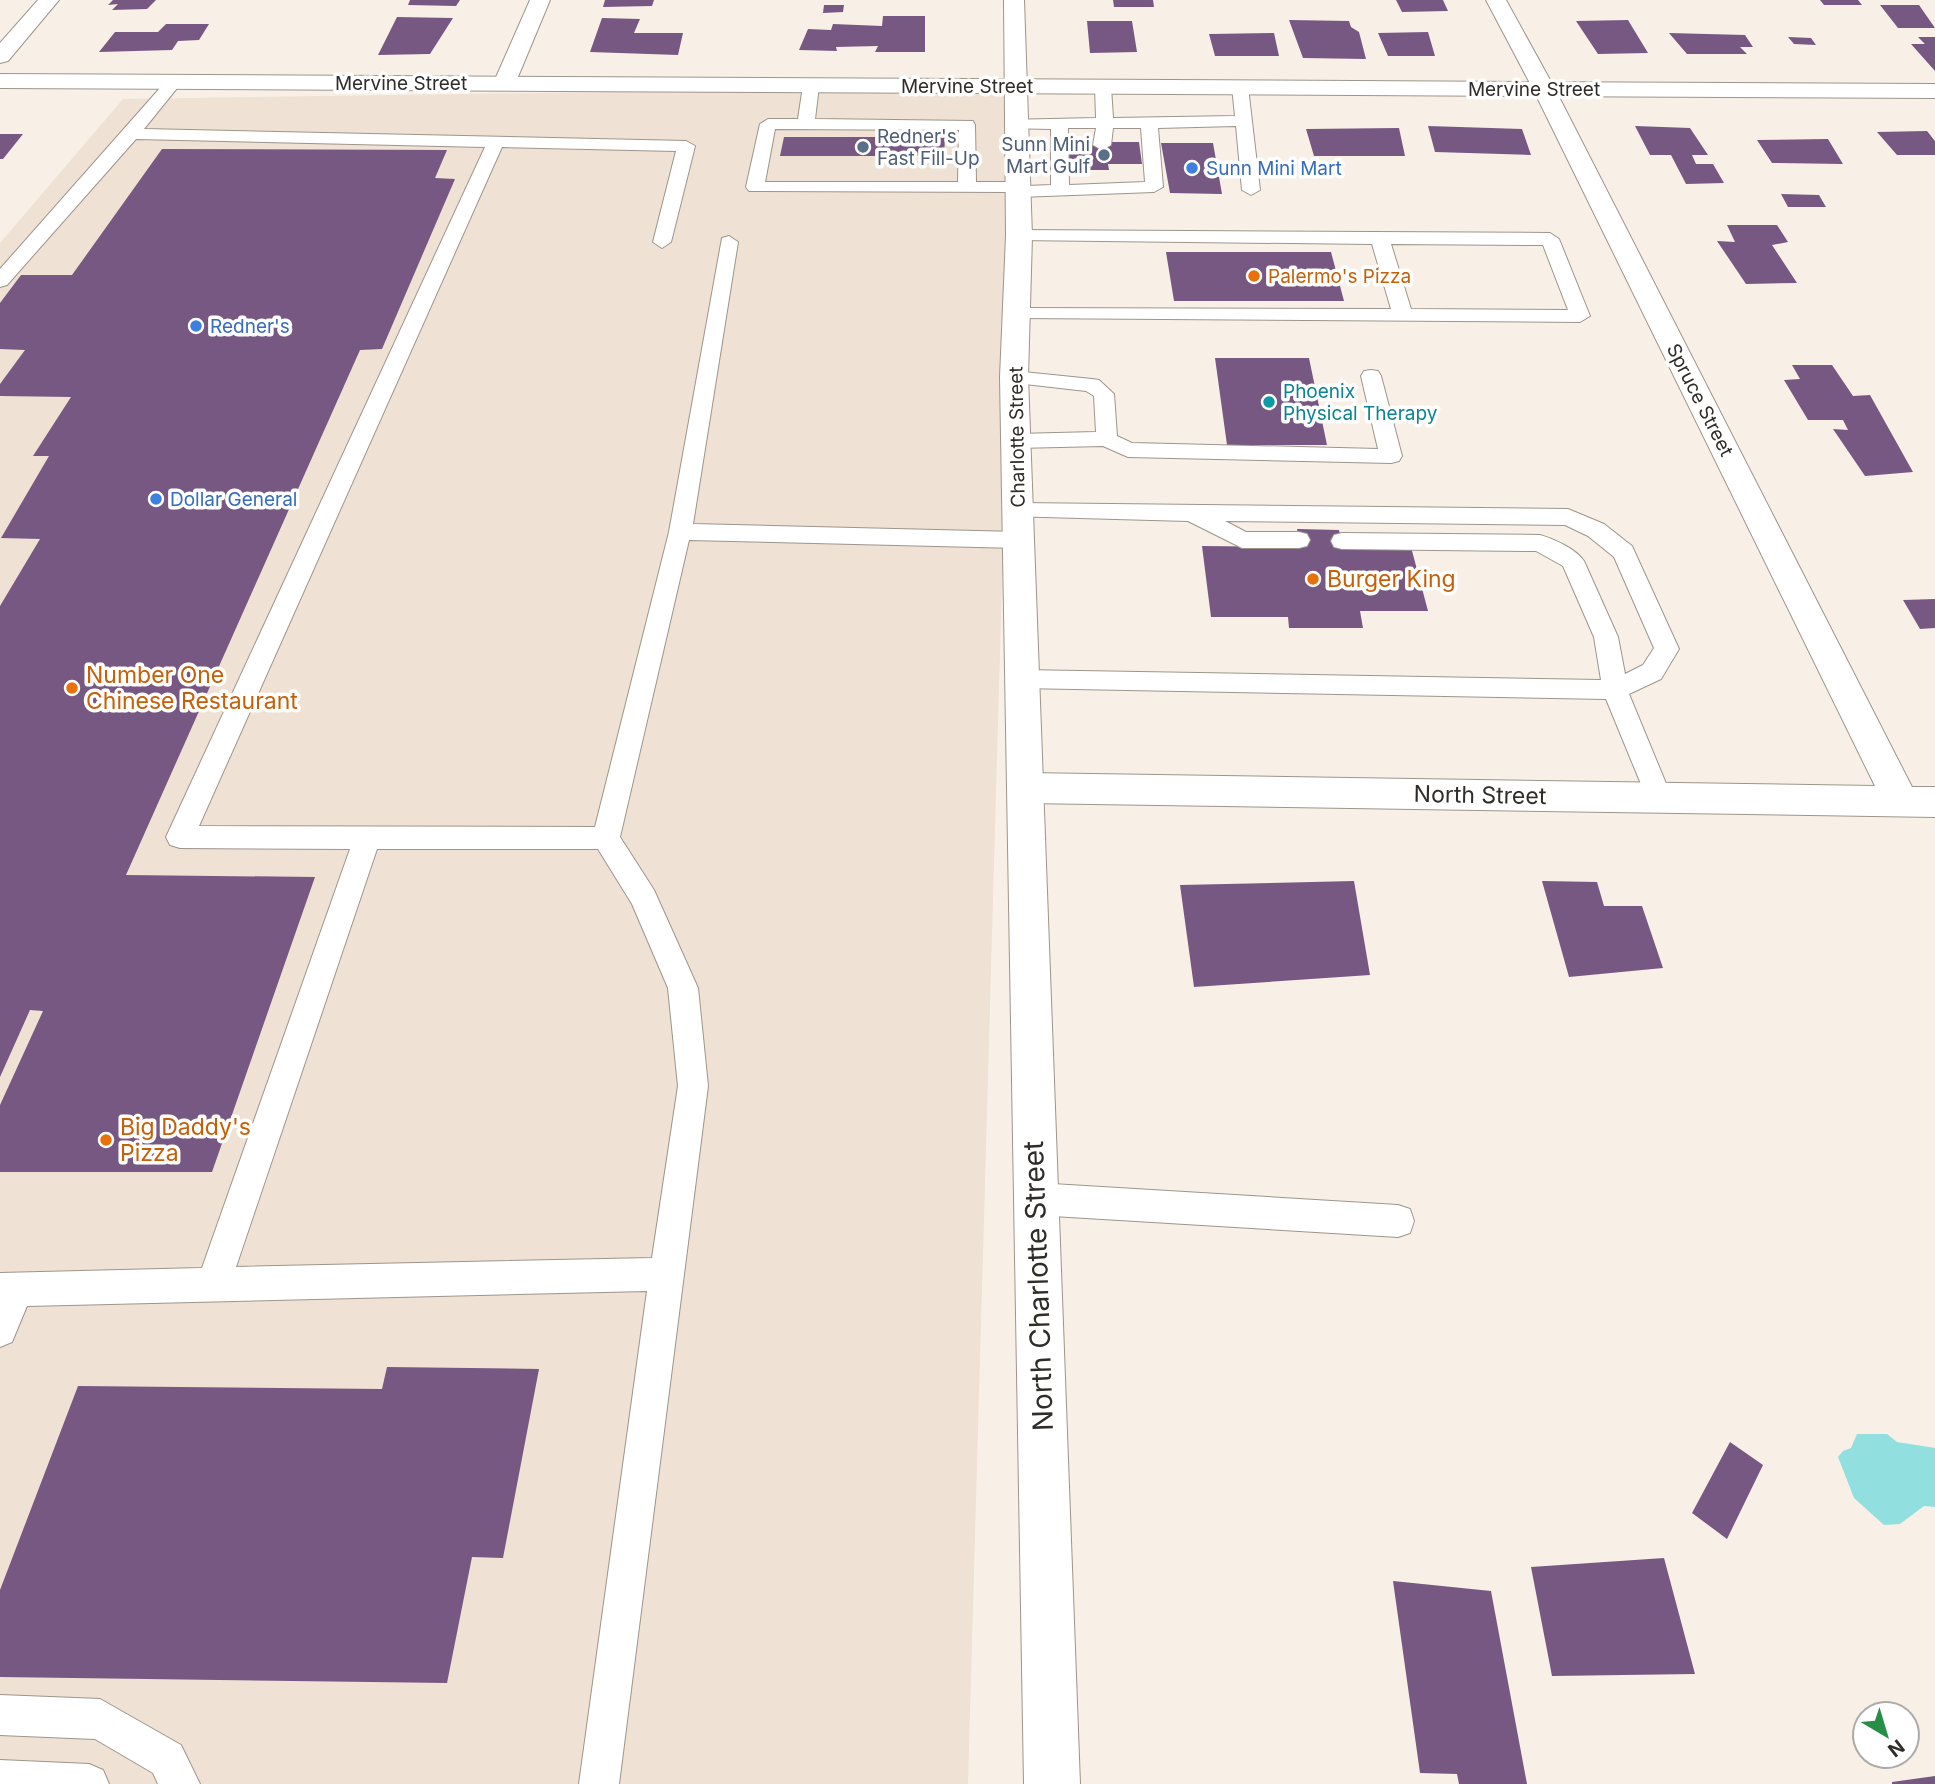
<svg xmlns="http://www.w3.org/2000/svg" width="1935" height="1784" viewBox="0 0 1935 1784" font-family="Inter,sans-serif">
<style>
.built{fill:#efe1d3}
.water{fill:#92dfdf}
.building{fill:#765883}
.lines{fill:none;stroke-linecap:round;stroke-linejoin:round}
.service-casing{stroke:#9d958c;stroke-width:2}
.minor-casing{stroke:#9d958c;stroke-width:2}
.tertiary-casing{stroke:#9d958c;stroke-width:2}
.secondary-casing{stroke:#9d958c;stroke-width:2}
.service{fill:#fff;fill-rule:evenodd}
.minor{fill:#fff;fill-rule:evenodd}
.tertiary{fill:#fff;fill-rule:evenodd}
.secondary{fill:#fff;fill-rule:evenodd}
.service-dot{fill:#5c6f8a;stroke:#fff;stroke-width:2.5}
.shop-dot{fill:#3f7fe0;stroke:#fff;stroke-width:2.5}
.food-dot{fill:#e8710a;stroke:#fff;stroke-width:2.5}
.culture-dot{fill:#0f9aa8;stroke:#fff;stroke-width:2.5}
.labels{text-anchor:middle;dominant-baseline:central;stroke-width:7;stroke-linejoin:round;paint-order:stroke}
.far-street-label{font-size:19px;fill:#2f2c29;stroke:#fff}
.far-service-label{font-size:19px;fill:#4e5e75;stroke:#fff;text-anchor:start}
.far-shop-label{font-size:19px;fill:#366cbe;stroke:#fff;text-anchor:start}
.far-food-label{font-size:19px;fill:#c56008;stroke:#fff;text-anchor:start}
.far-culture-label{font-size:19px;fill:#0d838f;stroke:#fff;text-anchor:start}
.food-label{font-size:23px;fill:#c56008;stroke:#fff;text-anchor:start}
.street-label{font-size:23px;fill:#2f2c29;stroke:#fff}
.near-street-label{font-size:28px;fill:#2f2c29;stroke:#fff}
</style>
<rect width="100%" height="100%" fill="#f8f0e6"/>
<path class="built" d="M1016 86 968 1784H0V243L123 99Z"/>
<path class="water" d="M1857 1434H1887L1897 1442 1935 1448V1507L1924 1506 1900 1524 1884 1525 1854 1498 1838 1457 1843 1451 1851 1448Z"/>
<path class="building" d="M113 0H156L147 9 112 10 118 4 108 5Z
M410 0H460L456 6 408 5Z
M605 0H654L652 6 603 7Z
M1113 0H1153L1154 7H1114Z
M1396 0H1443L1448 11 1402 12Z
M1820 0H1858L1862 5H1824Z
M824 5H844L843 12 823 13Z
M1880 5H1919L1935 28H1898Z
M883 16H925V52H875L878 46 836 47 837 51 799 50 808 29 831 30 833 24 882 26Z
M397 17 453 18 430 54 378 55Z
M602 18 640 19 634 33H683L678 55 590 52Z
M1289 20 1349 21 1351 27 1359 32 1366 59 1303 58Z
M1628 20 1648 53 1598 54 1576 21Z
M1087 21H1132L1137 52 1090 53Z
M166 24H209L199 40 178 41 172 50 99 52 115 32H158Z
M1428 32 1435 56H1388L1378 33Z
M1274 33 1279 56H1215L1209 34Z
M1669 33 1745 35 1753 47H1740L1747 54H1687Z
M1788 37 1811 38 1816 45 1794 44Z
M1918 37H1935V71L1911 44H1925Z
M1428 126 1522 129 1531 155 1435 152Z
M1635 126 1690 128 1708 155H1692L1696 164H1713L1724 183 1686 184 1671 155H1650Z
M1399 128 1405 156H1314L1306 129Z
M1927 131 1935 141V155H1897L1877 132Z
M0 134H23L3 159H0Z
M784 137H945L944 156H780Z
M1828 139 1843 164 1772 163 1757 140Z
M1105 142H1139L1142 164H1108L1109 170H1069L1068 145H1106Z
M1161 143H1213L1222 194 1170 193Z
M162 149 447 150 435 178 455 179 382 349 360 350 126 875 315 877 212 1172H0V1105L43 1011 30 1010 0 1077V606L40 539 1 538 49 456H33L71 397 0 396V384L25 350 0 349V303L21 275H72Z
M1781 194 1819 195 1826 207H1788Z
M1727 225H1777L1788 242 1772 245 1797 283 1746 284 1717 241 1735 242Z
M1166 252H1331L1344 301H1174Z
M1215 358H1309L1327 445H1227Z
M1792 365H1832L1853 396 1870 395 1913 472 1865 476 1833 429 1848 430 1843 420H1808L1784 380 1800 379Z
M1297 529 1339 530 1343 546 1411 547 1428 611H1360L1363 628H1289L1288 617H1211L1202 546 1301 547Z
M1935 599V628L1920 629 1903 600Z
M1354 881 1370 975 1194 987 1180 885Z
M1542 881 1597 882 1604 906H1642L1663 968 1569 977Z
M387 1367 539 1369 503 1558 472 1557 447 1683 0 1677V1590L78 1386 382 1389Z
M1730 1442 1763 1465 1727 1539 1692 1513Z
M1664 1558 1695 1674 1552 1676 1531 1567Z
M1393 1581 1491 1591 1527 1784H1459L1457 1774 1420 1773Z
M1935 1776V1784H1892V1782Z"/>
<g class="lines">
<defs>
<path id="service" d="M174 77 182 82 144 129 686 141 695 146 671 242 662 248 653 242 676 151 502 147 199 826 595 827 669 532 722 238 729 236 738 242 693 524 1019 532 1027 534 1030 540 1027 546 1019 548 689 540 620 837 654 890 698 988 708 1086 619 1784H579L647 1291 27 1306 12 1342 0 1347V1273L202 1268 350 849 180 848 170 845 166 837 485 147 136 139 7 285 0 287V269L168 79ZM377 849H598L632 904 668 988 678 1086 652 1258 236 1267Z
M811 81 819 86 815 119 973 121 975 125 976 182H1019L1027 186 1051 185V129L1009 128 1007 124 1009 120 1096 118 1095 87 1103 82 1111 87 1113 118 1235 116 1232 87 1240 82 1248 87 1260 190 1251 195 1242 190 1236 126 1158 128 1163 187 1154 192 1019 197 1010 192 749 191 746 187 760 124 768 119H798L803 86ZM1068 128H1096L1093 145 1102 150 1111 145 1113 128H1141L1145 182 1069 185ZM775 129 959 130 958 182H765Z
M1019 230 1550 233 1559 239 1590 316 1580 322 1017 318 1010 316 1007 312 1010 308 1391 309 1372 244 1012 240 1010 236 1012 232ZM1391 244 1543 245 1568 310 1411 309Z
M1371 370 1378 371 1381 376 1402 456 1399 461 1391 463 1128 457 1103 446 1017 448 1009 446 1006 441 1009 436 1017 434 1096 432 1094 396 1086 391 1007 382 1004 377 1007 372 1014 371 1092 379 1099 380 1114 394 1117 436 1132 443 1378 449 1361 376 1364 371Z
M1019 503 1568 509 1604 524 1632 546 1679 649 1661 679 1629 694 1672 798 1668 806 1659 809 1650 806 1606 699 1021 688 1012 686 1009 679 1012 672 1021 670 1601 680 1594 637 1563 566 1536 551 1342 549 1334 547 1331 541 1334 535 1342 533 1540 535C1554 539 1576 549 1584 561L1618 637 1625 674 1643 665 1654 648 1614 557 1588 536 1565 525 1225 521 1246 532H1299L1307 534 1310 540 1307 546 1299 548H1242L1188 521 1011 516 1008 511 1011 506Z
M1036 1183 1398 1205 1410 1209 1414 1221 1410 1233 1398 1237 1036 1215 1025 1210 1020 1199 1025 1188Z
M0 1695 100 1699 181 1745 200 1784H158L153 1773 95 1739 0 1735Z
M0 1760 89 1764 103 1770 109 1784H0Z"/>
<path id="minor" d="M38 0H59L8 61 0 63V43Z
M530 0H550L515 84 512 89H496L493 84Z
M1486 0H1506L1555 89 1912 787H1935V817L1026 803 1013 798 1008 788 1013 778 1026 773 1875 786 1533 89Z"/>
<path id="tertiary" d="M0 74 1935 84V98L0 88Z"/>
<path id="secondary" d="M1004 0H1024L1032 236 1028 377 1080 1784H1024L1000 377 1006 236Z"/>
</defs>
<use href="#service" class="service-casing"/>
<use href="#minor" class="minor-casing"/>
<use href="#tertiary" class="tertiary-casing"/>
<use href="#secondary" class="secondary-casing"/>
<use href="#service" class="service"/>
<use href="#minor" class="minor"/>
<use href="#tertiary" class="tertiary"/>
<use href="#secondary" class="secondary"/>
</g>
<g class="service-dot">
<circle cx="863" cy="147" r="7"/>
<circle cx="1104" cy="155" r="7"/>
</g>
<g class="shop-dot">
<circle cx="1192" cy="168" r="7"/>
<circle cx="196" cy="326" r="7"/>
<circle cx="156" cy="499" r="7"/>
</g>
<g class="food-dot">
<circle cx="1254" cy="276" r="7"/>
<circle cx="1313" cy="579" r="7"/>
<circle cx="72" cy="688" r="7"/>
<circle cx="106" cy="1140" r="7"/>
</g>
<circle class="culture-dot" cx="1269" cy="402" r="7"/>
<g class="labels">
<g class="far-street-label">
<text x="401" y="83">Mervine Street</text>
<text x="967" y="86">Mervine Street</text>
<text x="1534" y="89">Mervine Street</text>
<text transform="translate(1700 400) rotate(63)">Spruce Street</text>
<text transform="translate(1017 437) rotate(-91)">Charlotte Street</text>
</g>
<g class="far-service-label">
<text x="877" y="136">Redner's<tspan x="877" dy="22">Fast Fill-Up</tspan></text>
<text x="1090" y="144" text-anchor="end">Sunn Mini<tspan x="1090" dy="22">Mart Gulf</tspan></text>
</g>
<g class="far-shop-label">
<text x="1206" y="168">Sunn Mini Mart</text>
<text x="210" y="326">Redner's</text>
<text x="170" y="499">Dollar General</text>
</g>
<g class="far-food-label">
<text x="1268" y="276">Palermo's Pizza</text>
</g>
<g class="far-culture-label">
<text x="1283" y="391">Phoenix<tspan x="1283" dy="22">Physical Therapy</tspan></text>
</g>
<g class="food-label">
<text x="1327" y="579">Burger King</text>
<text x="86" y="675">Number One<tspan x="86" dy="26">Chinese Restaurant</tspan></text>
<text x="120" y="1127">Big Daddy's<tspan x="120" dy="26">Pizza</tspan></text>
</g>
<g class="street-label">
<text transform="translate(1480 795) rotate(1)">North Street</text>
</g>
<g class="near-street-label">
<text transform="translate(1038 1286) rotate(-92)">North Charlotte Street</text>
</g>
</g>
<g transform="translate(1886 1735) rotate(142)"><circle r="33" fill="#ffffff" stroke="#acaba9" stroke-width="2"/>
<path d="M0-5L12 26L0 18L-12 26Z" fill="#278f45"/>
<text y="-10" font-size="19" font-weight="bold" text-anchor="middle" fill="#2f2c29">N</text>
</g>
</svg>
